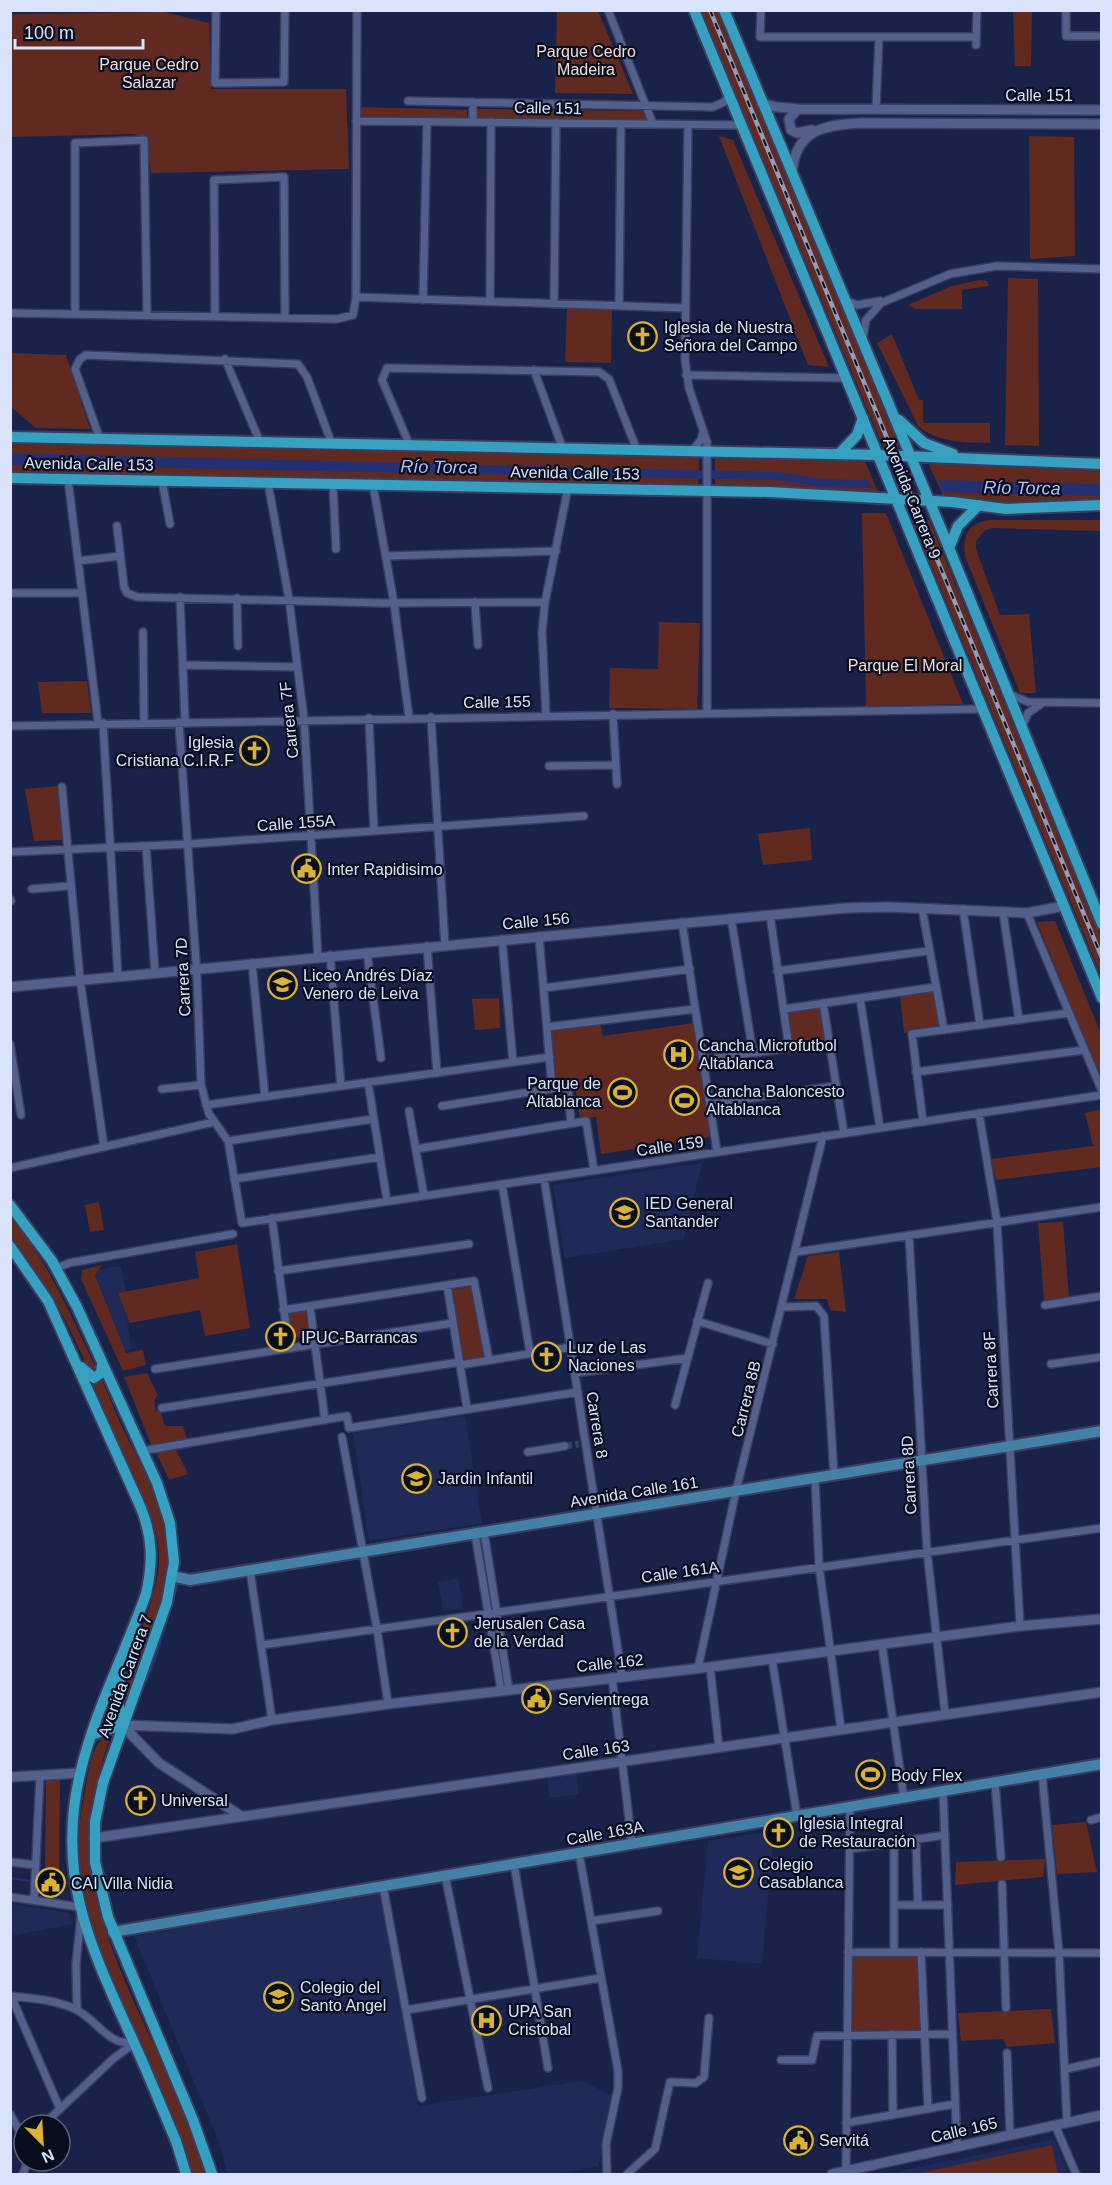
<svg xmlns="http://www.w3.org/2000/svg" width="1112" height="2185" viewBox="0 0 1112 2185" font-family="Arial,sans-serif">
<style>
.built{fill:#202a58}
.green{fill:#612a21}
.water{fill:#243072}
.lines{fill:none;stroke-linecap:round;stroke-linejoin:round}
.stream{stroke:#243072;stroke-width:2}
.minor-tunnel{stroke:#363f64;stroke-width:7;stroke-dasharray:7 3.5;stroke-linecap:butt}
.minor-casing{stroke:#393d5f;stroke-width:10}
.tertiary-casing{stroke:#393d5f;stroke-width:12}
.secondary-casing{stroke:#393d5f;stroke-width:14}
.primary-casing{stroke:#393d5f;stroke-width:14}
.minor{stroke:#53608c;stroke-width:7}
.tertiary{stroke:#53608c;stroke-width:9}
.secondary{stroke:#4580a6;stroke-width:10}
.primary{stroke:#37a0c1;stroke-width:10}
.rail-casing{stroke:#929bb9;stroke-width:4.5}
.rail{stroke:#090e1e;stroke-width:2;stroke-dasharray:7;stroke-linecap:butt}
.labels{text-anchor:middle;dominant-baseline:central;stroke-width:4.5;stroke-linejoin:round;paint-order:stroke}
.park-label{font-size:16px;fill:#f4dbd6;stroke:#090e1e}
.street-label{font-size:16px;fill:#dae3fc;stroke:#090e1e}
.poi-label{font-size:16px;fill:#dae3fc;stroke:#090e1e;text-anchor:start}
.water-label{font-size:18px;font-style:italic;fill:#adbffb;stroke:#090e1e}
</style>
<rect width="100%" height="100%" fill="#192249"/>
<path class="built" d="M702 1163 684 1239 565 1258 553 1185Z
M121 1266 126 1291 119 1294 130 1323 127 1324 132 1349 125 1351 95 1274 97 1270Z
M465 1416 482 1523 369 1541 353 1433Z
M458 1578 463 1608 443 1611 438 1582Z
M576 1773 579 1794 550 1798 547 1778Z
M774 1831 762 1964 697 1958 708 1841Z
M382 1894 418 2106 582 2081 611 2095 603 2148 598 2166 558 2174H227L220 2145 134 1936Z
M12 1904 69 1913 73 1924 11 1936Z
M1054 2139 1069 2174H886Z"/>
<path class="green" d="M557 11H598L633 94 555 93Z
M701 11H720L897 438 898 448 884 449Z
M1013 11H1032L1031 66H1015Z
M165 12 209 23 211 89H346L349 169 151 173 146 140 135 134 11 137 10 14Z
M360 107 467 110V119L362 118Z
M474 109 644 111 647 120 476 119Z
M719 136 733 140 829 367 808 365Z
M1029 136 1074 137 1075 256 1030 259Z
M1008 278 1038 279 1039 446 1005 445Z
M979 280 987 281 989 286 962 290V309H916L908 305 952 286Z
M567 308 612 309 611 363 565 362Z
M892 334 919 400H923V423H990V443C965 442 938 443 918 426L877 343Z
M11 353 66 355 90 429 36 428 11 407Z
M11 443 228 445 699 458 698 487 11 474Z
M715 457 864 459 878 492C824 494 769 485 715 484Z
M928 463 1101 469V500L1006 503 943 495Z
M862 513H886L963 704 866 706Z
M912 519 929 520 1101 937V975Z
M989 520H1101V531L992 528 985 530 976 541V549L1000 615 1029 614 1036 693H1020L965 556C962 536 968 523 989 520Z
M659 622 700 623 697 709 609 708 610 668 658 669Z
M87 681 91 713H42L38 682Z
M58 786 63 840 34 841 25 789Z
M810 828 812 860 763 865 758 834Z
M1055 921 1101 1034V1079L1037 922Z
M933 992 940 1027 904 1033 900 996Z
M499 998 500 1028 475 1030 472 999Z
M823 1003 830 1048 796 1053 789 1048 784 1009Z
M600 1022 603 1036 694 1023 711 1137 601 1154 596 1117 580 1119 574 1079 557 1081 549 1030Z
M1101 1109V1167L996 1180 991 1159 1093 1146 1085 1113Z
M99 1202 104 1230 90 1232 85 1205Z
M10 1215C50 1265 71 1316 98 1372L95 1375 86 1364 66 1321 47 1288 11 1237Z
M1063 1222 1069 1298 1044 1300 1038 1223Z
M237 1244 250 1328 205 1336 200 1310 130 1323 118 1293 199 1278 195 1252Z
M839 1252 846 1312 830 1310 827 1299H794L808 1256Z
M102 1265 95 1275 126 1353 143 1350 146 1365 123 1371 81 1279 82 1270Z
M474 1286 487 1356 463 1360 451 1290Z
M308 1309 313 1335 289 1339 284 1313Z
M147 1373 158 1395 154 1401 156 1410 152 1411 160 1410 165 1426H183L188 1443 153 1449 124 1377Z
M102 1380C109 1397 116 1414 124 1431 137 1457 152 1482 161 1510 182 1576 148 1645 124 1705 123 1659 152 1617 158 1572 165 1526 134 1483 116 1443 107 1424 100 1403 91 1384Z
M175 1448 188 1474 169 1480 156 1452Z
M111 1733C100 1771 87 1809 89 1849 95 1957 177 2069 206 2174H192C163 2060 77 1960 79 1838 79 1818 84 1799 87 1779 90 1763 94 1739 111 1733Z
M46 1780H60L59 1873H45Z
M1086 1822 1097 1872 1057 1874 1052 1825Z
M1045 1859 1043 1877 955 1885 956 1862Z
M852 1955 918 1957 921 2033 850 2036Z
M1051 2009 1055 2043 1007 2047 1003 2039 961 2041 958 2013Z
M1052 2145 1058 2174H914Z"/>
<path class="water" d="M11 453 776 472 824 479 868 480 872 488 825 487 775 480 11 465Z
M938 480 1101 484V496L942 492Z"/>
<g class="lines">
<path class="stream" d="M138 1700 155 1661 179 1581
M10 1878 50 1884 73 1883
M79 1882H97"/>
<path class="minor-tunnel" d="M565 1446 579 1444"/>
<defs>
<path id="minor" d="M216 10 215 83 284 82 285 10
M608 10 653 124
M761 10 760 37H976
M1066 10V36H1102
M976 45 977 10
M408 101 713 107 724 102 728 97
M473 102V122
M876 109 879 37
M356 121 739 125
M688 125 685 360 689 388 707 442V713
M356 297 685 308
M423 300 427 122
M847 301 857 305 880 301
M490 302 491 122
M554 304 556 123
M619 306 621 124
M10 313 337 319 353 315 356 297 357 10
M75 314V143L144 140 147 315
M215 315 214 180 284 177 285 317
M863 337 866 320 881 303 950 274 997 266 1102 269
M225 359 260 442
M534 370 563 449
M686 375 846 378
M100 439 75 369 80 359 86 355 298 364 307 377 332 444
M410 446 382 380 387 368 599 372 609 379 637 450
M692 451 701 440 703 432
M68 479 98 723
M162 481 170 524
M268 483 289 599 304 719 318 957
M333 484 336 549
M373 485 394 603 409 717
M117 526 124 587 127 593 137 597 382 603 545 602
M386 556 556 551
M78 561 120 556
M10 593H82
M180 597 185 721
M237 598 238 646
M475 602 478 645
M143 632 144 722
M183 665 297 667
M1009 694 1028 702 1102 703
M613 714 617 784
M546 715 542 632 545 602 568 488
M431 717 445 945
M369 718 374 831
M179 722 197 976 201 1085 209 1114 228 1141 242 1223 1102 1095
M103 723 118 976
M10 726 983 709
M1022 727 1028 713 1041 704
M549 766 616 765
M62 787 80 979 104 1147
M146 846 155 972
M10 852 189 844 584 816
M32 889 69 886
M10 899 11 901
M922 908 944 1030
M963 909 980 1025
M1003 912 1019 1020
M1027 913 1102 1091
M731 918 753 1053
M682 922 717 1152
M539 936 552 1088
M502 939 513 1062
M427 946 437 1073
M367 952 381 1058
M330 955 341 1086
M252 963 265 1097
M777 971 928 951
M544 988 690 969
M860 998 880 1128
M823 1003 844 1133
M784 1009 936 987
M547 1027 695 1009
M10 1044 21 1115
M703 1060 789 1048 770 915
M916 1072 1084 1050
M368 1082 387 1201
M162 1089 201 1085
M710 1104 836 1086
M206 1105 550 1057
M442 1106 562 1087 568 1090 571 1123
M409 1111 424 1196
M979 1113 997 1222 1020 1626
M923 1122 912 1034 1069 1013
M228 1141 373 1119
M416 1149 586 1121 594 1170
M10 1168 214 1122
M544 1178 622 1676
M234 1179 380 1157
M502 1184 530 1353
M272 1218 289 1348
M909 1235 927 1551 945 1713
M796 1252 1102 1207
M57 1268 69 1263 233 1234
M278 1271 469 1244
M447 1285 467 1408
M1045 1305 1102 1296
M310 1307 325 1420
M783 1307 816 1306 824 1316 834 1475
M283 1310 474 1281 489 1360
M697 1321 773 1344
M1051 1364 1102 1357
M460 1365 571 1347
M155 1369 453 1323
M575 1373 688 1358
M675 1405 708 1283
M162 1408 460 1362
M342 1437 377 1629 388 1704
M141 1451 347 1416 349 1428 578 1392
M528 1452 565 1446
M815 1478 819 1566 841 1729
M484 1532 509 1690
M475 1534 501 1690
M250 1570 272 1720
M262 1645 1102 1528
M882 1645 904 1798
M772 1659 797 1816
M710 1667 719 1747
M698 1668 736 1491 823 1136
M612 1677 632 1844
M1042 1774 1059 1953 1067 2123
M995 1782 1001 1857
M943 1791 957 2147
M1091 1820 1102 1817
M916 1839 918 1905
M850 1849 945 1835
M579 1853 618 2071V2088L606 2144 607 2174
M10 1862 36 1865
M514 1864 548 2068
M445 1875 488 2088
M1002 1884 1006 2008
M383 1886 422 2098
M10 1897 80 1907
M34 1900 40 1775
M894 1905H948
M591 1921 658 1911
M848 1952 1102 1953
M894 1952V1842
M921 1952 928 2109
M10 1996C32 1998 56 2000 75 2009 98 2020 106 2045 134 2043
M11 1996 60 2109
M77 2010 76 1964 81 1915
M406 2010 600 1978
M892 2034 893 2115
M1007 2053 1010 2135
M781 2060H812L817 2036 953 2034
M1066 2069 1102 2061
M10 2114 24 2139
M846 2123 955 2104
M43 2125 114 2058 132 2045
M1055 2125 1076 2174
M846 2172 850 1807
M23 2174 28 2161
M627 2174 655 2149 670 2082 696 2083 704 2077 709 2018"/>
<path id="tertiary" d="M762 103 776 107 798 109 1102 110
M798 109 789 119 791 130 797 133 812 130
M792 172C796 129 825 125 861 123L1102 124
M10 987 846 908 888 907 1027 913 1064 906
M122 1725 233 1729 272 1720 388 1704 710 1667 1020 1626 1102 1619
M122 1725 159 1763 241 1816
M10 1777 80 1773
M94 1838 1102 1692
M832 2174 1102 2115"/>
<path id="secondary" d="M172 1576 190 1580 1102 1431
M113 1932 1102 1764"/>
<path id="primary" d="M694 10 1102 998
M724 10 949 548 1102 924
M899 420 924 443 953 454
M10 437 878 455 1102 464
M839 454 857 435 863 418
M10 478 769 492 952 502 1006 509 1102 505
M949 548 958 526 979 505
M10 1205 52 1261 77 1307 157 1483 170 1523 174 1562 167 1602 103 1783 95 1822V1862L108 1917 193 2120 212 2174
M10 1246 48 1301 141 1508C153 1538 153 1563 146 1594 125 1654 94 1712 80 1774 56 1876 90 1946 131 2036 147 2071 161 2106 176 2141L186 2174
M81 1367 94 1378 101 1373 102 1365
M120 1675 117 1695 122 1725
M91 1735 122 1725"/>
</defs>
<use href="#minor" class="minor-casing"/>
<use href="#tertiary" class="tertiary-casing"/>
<use href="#secondary" class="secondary-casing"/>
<use href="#primary" class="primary-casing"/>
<use href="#minor" class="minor"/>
<use href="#tertiary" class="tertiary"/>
<use href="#secondary" class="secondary"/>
<use href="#primary" class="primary"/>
<defs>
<path id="rail" d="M710 10 1102 958"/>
</defs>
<use href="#rail" class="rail-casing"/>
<use href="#rail" class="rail"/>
</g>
<defs>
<symbol id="church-ring" viewBox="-11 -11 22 22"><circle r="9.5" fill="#090e1e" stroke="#dab333" stroke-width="1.5"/><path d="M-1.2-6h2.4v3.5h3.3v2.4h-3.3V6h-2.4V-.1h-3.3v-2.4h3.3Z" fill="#dab333"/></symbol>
<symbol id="civic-ring" viewBox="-11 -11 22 22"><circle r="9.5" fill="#090e1e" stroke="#dab333" stroke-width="1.5"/><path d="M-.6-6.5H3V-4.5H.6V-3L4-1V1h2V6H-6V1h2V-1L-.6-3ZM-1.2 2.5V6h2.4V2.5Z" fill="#dab333"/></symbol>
<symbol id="university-ring" viewBox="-11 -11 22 22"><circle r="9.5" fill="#090e1e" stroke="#dab333" stroke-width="1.5"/><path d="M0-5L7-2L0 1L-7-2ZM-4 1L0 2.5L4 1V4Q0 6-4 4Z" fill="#dab333"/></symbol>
<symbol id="hospital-ring" viewBox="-11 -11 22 22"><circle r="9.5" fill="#090e1e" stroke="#dab333" stroke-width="1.5"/><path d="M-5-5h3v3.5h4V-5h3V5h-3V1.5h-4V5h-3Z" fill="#dab333"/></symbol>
<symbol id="stadium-ring" viewBox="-11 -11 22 22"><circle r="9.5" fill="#090e1e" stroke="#dab333" stroke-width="1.5"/><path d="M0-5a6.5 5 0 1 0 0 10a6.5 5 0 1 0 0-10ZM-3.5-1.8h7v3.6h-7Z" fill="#dab333"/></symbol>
<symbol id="school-ring" viewBox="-11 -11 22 22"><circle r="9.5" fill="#090e1e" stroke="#dab333" stroke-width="1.5"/><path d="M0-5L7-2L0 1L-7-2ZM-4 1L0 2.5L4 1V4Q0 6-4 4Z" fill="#dab333"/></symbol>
</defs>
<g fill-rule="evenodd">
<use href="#church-ring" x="626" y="320" width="33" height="33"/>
<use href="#church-ring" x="238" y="734" width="33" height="33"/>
<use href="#civic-ring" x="290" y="852" width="33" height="33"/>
<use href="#university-ring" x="266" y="968" width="33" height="33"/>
<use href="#hospital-ring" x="662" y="1038" width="33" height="33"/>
<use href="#stadium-ring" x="606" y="1076" width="33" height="33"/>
<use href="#stadium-ring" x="668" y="1084" width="33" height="33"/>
<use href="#school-ring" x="608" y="1196" width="33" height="33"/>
<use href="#church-ring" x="264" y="1320" width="33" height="33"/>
<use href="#church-ring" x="530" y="1340" width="33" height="33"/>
<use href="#school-ring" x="400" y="1462" width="33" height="33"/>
<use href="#church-ring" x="436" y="1616" width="33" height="33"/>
<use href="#civic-ring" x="520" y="1682" width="33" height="33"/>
<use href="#stadium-ring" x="854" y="1758" width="33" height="33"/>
<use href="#church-ring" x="124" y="1784" width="33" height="33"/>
<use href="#church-ring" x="762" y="1816" width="33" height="33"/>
<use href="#school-ring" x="722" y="1856" width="33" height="33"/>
<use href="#civic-ring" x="34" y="1866" width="33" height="33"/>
<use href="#school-ring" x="262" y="1980" width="33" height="33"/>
<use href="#hospital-ring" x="470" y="2004" width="33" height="33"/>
<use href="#civic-ring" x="782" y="2124" width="33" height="33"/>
</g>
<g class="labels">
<g class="park-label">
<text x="586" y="51">Parque Cedro<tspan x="586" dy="18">Madeira</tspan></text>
<text x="149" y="64">Parque Cedro<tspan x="149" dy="18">Salazar</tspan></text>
<text x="905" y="665">Parque El Moral</text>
</g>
<g class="street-label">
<text x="1039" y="95">Calle 151</text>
<text transform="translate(548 108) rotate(1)">Calle 151</text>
<text transform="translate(89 464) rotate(1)">Avenida Calle 153</text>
<text transform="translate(575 473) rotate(1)">Avenida Calle 153</text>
<text transform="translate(912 498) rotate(68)">Avenida Carrera 9</text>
<text transform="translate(497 702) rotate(-1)">Calle 155</text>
<text transform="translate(289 720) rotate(-96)">Carrera 7F</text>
<text transform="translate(296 823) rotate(-4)">Calle 155A</text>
<text transform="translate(536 921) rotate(-5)">Calle 156</text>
<text transform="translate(183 977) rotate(-93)">Carrera 7D</text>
<text transform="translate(670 1146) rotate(-8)">Calle 159</text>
<text transform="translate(991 1370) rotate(-93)">Carrera 8F</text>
<text transform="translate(746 1399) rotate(-76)">Carrera 8B</text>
<text transform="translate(597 1425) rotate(81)">Carrera 8</text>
<text transform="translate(909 1475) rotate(-93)">Carrera 8D</text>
<text transform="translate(634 1492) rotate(-9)">Avenida Calle 161</text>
<text transform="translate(680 1572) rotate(-8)">Calle 161A</text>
<text transform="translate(610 1663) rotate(-6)">Calle 162</text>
<text transform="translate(125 1676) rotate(-70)">Avenida Carrera 7</text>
<text transform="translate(596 1750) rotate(-8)">Calle 163</text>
<text transform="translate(605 1833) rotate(-10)">Calle 163A</text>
<text transform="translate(964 2130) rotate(-13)">Calle 165</text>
</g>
<g class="poi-label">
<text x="664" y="327">Iglesia de Nuestra<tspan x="664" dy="18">Señora del Campo</tspan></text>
<text x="234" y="742" text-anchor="end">Iglesia<tspan x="234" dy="18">Cristiana C.I.R.F</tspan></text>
<text x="327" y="869">Inter Rapidisimo</text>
<text x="303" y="975">Liceo Andrés Díaz<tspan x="303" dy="18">Venero de Leiva</tspan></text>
<text x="699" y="1045">Cancha Microfutbol<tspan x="699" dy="18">Altablanca</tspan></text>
<text x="601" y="1083" text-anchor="end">Parque de<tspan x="601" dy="18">Altablanca</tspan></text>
<text x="706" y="1091">Cancha Baloncesto<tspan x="706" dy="18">Altablanca</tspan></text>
<text x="645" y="1203">IED General<tspan x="645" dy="18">Santander</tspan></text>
<text x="301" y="1337">IPUC-Barrancas</text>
<text x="568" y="1347">Luz de Las<tspan x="568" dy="18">Naciones</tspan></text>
<text x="438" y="1478">Jardin Infantil</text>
<text x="474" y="1623">Jerusalen Casa<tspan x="474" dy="18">de la Verdad</tspan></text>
<text x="558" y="1699">Servientrega</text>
<text x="891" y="1775">Body Flex</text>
<text x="161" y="1800">Universal</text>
<text x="799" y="1823">Iglesia Integral<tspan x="799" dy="18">de Restauración</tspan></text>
<text x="759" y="1864">Colegio<tspan x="759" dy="18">Casablanca</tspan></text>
<text x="71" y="1883">CAI Villa Nidia</text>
<text x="300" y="1987">Colegio del<tspan x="300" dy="18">Santo Angel</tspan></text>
<text x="508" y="2011">UPA San<tspan x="508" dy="18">Cristobal</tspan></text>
<text x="819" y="2140">Servitá</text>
</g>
<g class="water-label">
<text transform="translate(439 467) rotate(1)">Río Torca</text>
<text transform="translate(1022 488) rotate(1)">Río Torca</text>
</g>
</g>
<rect width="1112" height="2185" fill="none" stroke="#dae3fc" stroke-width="24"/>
<g transform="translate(42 2143) rotate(156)"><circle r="28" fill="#090e1e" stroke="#5d6377" stroke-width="1.5"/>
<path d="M0-4.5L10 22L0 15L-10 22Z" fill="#dab333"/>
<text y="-9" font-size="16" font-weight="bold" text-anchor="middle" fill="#dae3fc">N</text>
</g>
<path d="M15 39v9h128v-9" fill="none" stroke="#dae3fc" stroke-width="3"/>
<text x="24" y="39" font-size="18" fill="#dae3fc" stroke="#090e1e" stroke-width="4.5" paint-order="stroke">100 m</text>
</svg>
